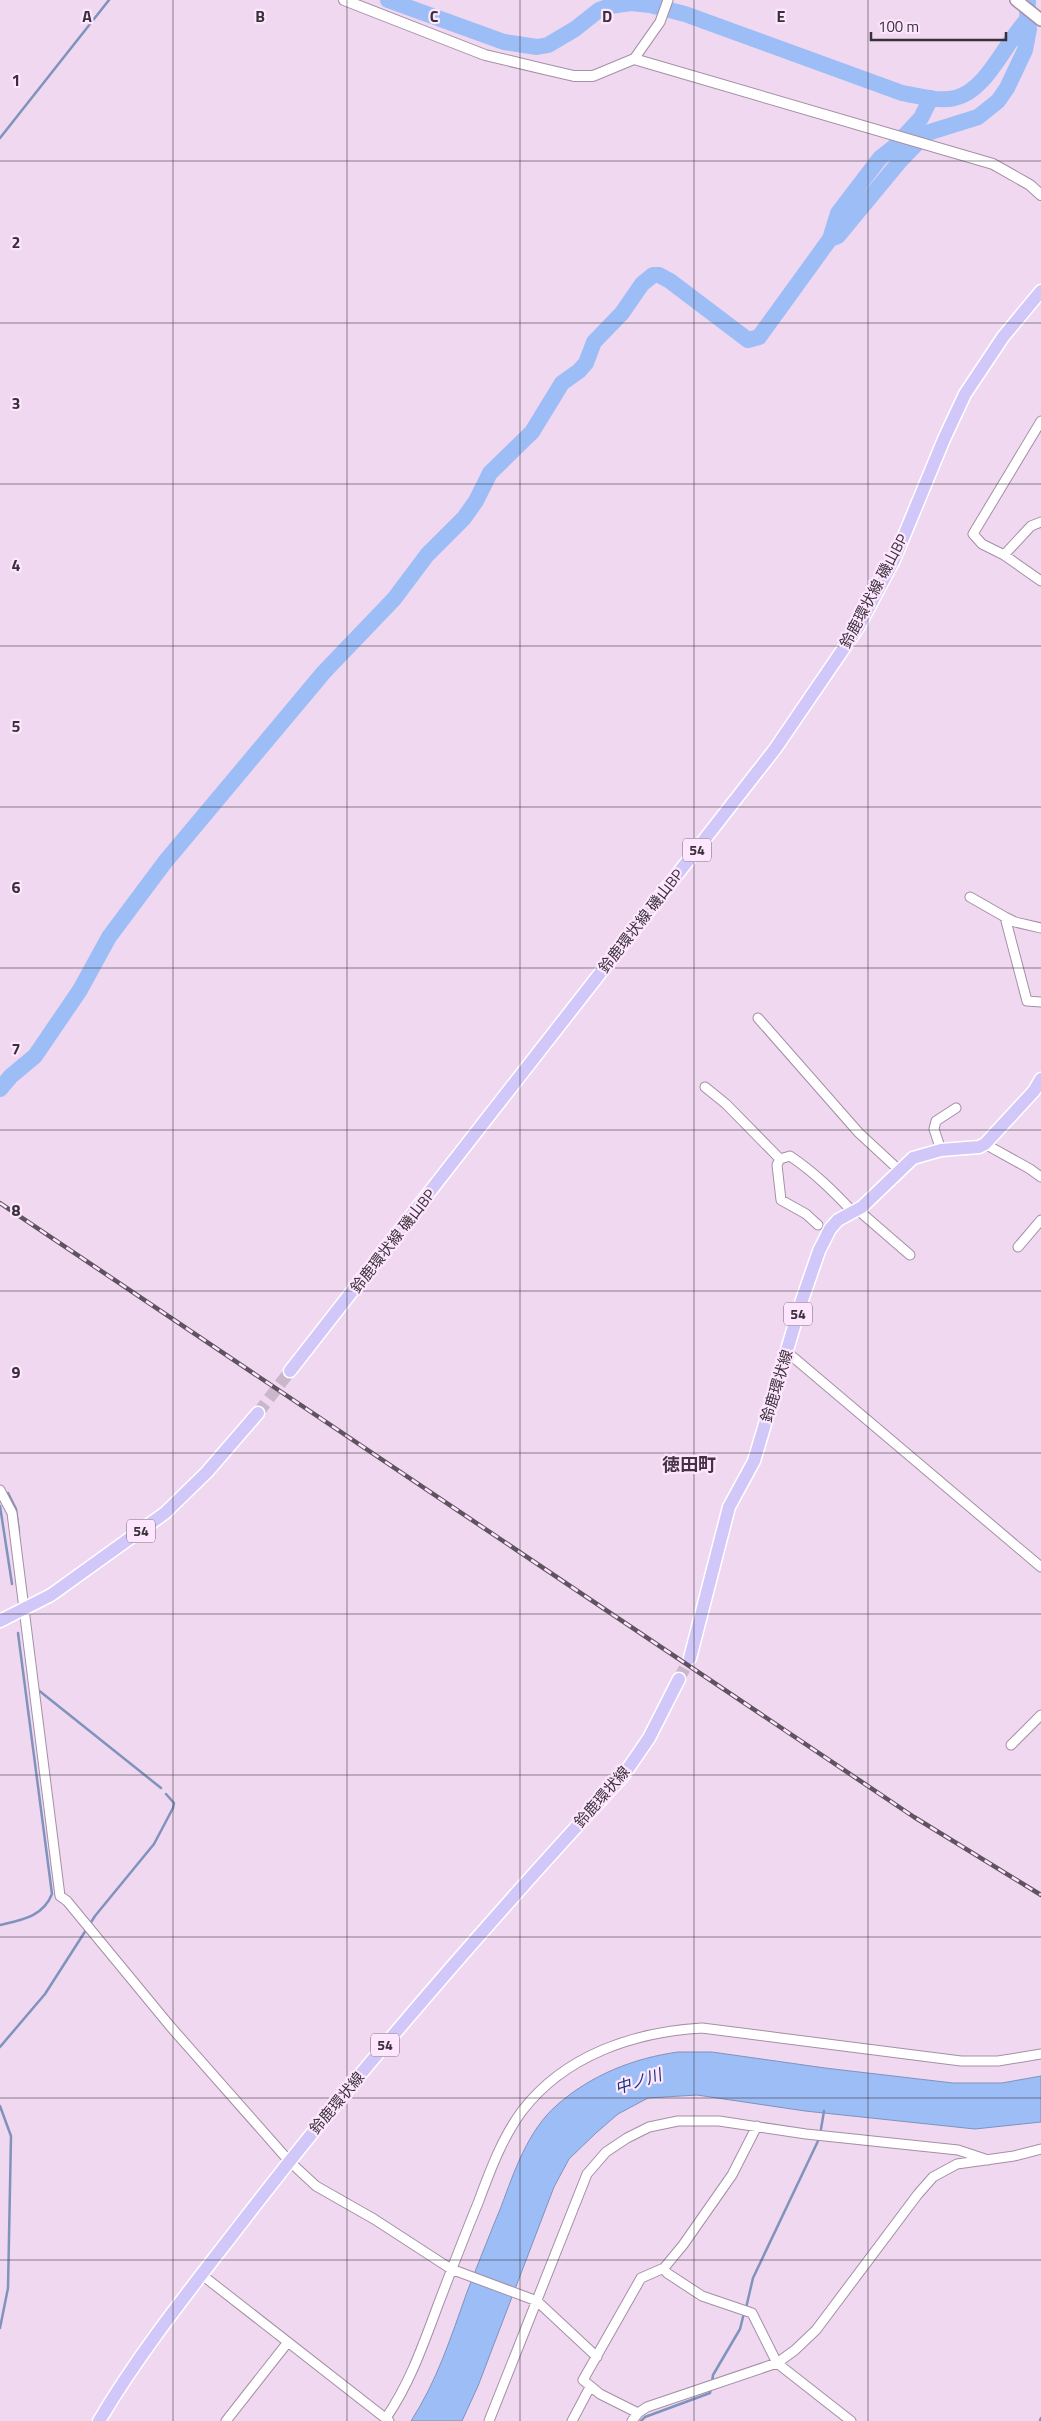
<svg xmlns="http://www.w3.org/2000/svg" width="1041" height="2421" font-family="'Titillium Web','Noto Sans JP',sans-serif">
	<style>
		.water { fill: #9dbdf6; stroke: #7f93bd }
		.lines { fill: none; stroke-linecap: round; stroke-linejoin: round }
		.stream { stroke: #7f93bd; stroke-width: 2.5 }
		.river { stroke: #9dbdf6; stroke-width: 16 }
		.primary-tunnel { stroke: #cbb6cb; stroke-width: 12; stroke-dasharray: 12 6; stroke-linecap: butt }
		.minor-casing { stroke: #a58fa6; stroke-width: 11 }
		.tertiary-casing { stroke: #a58fa6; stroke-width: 12 }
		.secondary-casing { stroke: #a58fa6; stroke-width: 14 }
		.primary-casing { stroke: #fff; stroke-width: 15 }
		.minor { stroke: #fff; stroke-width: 9 }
		.tertiary { stroke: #fff; stroke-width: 10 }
		.secondary { stroke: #fff; stroke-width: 11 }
		.primary { stroke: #d2c7f9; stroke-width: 12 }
		.rail-casing { stroke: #5f535f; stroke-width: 4.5 }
		.rail { stroke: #fde6fe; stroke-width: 2.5; stroke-dasharray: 8; stroke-linecap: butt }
		.grid { fill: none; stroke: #393039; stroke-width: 1; stroke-opacity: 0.55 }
		.labels { text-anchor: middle; stroke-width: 4.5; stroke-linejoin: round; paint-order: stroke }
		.shield { fill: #fde6fe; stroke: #746774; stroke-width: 1 }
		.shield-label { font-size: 14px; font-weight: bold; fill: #393039 }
		.street-label { font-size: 15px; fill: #393039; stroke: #fde6fe }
		.water-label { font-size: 16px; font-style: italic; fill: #153778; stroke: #fde6fe }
		.quarter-label { font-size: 18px; font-weight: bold; fill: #453245; stroke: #fde6fe }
		.grid-label { font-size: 16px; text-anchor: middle; font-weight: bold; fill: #393039; stroke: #fde6fe; stroke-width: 4.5; stroke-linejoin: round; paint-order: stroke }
	</style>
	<rect width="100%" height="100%" fill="#f0d8f0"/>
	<path class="water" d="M678,2052H712L825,2068L953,2083H1002L1041,2076V2122L975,2129L805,2111L697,2095L648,2098L618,2114L596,2133L569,2159L554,2187L478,2386L462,2421H411C437,2381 451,2337 467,2292C478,2264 489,2236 501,2207C514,2172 528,2130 557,2105C591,2075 634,2058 678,2052Z"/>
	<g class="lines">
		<path class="stream" d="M0,138L109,0
			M8,1493L16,1509L19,1532
			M0,1506L12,1584
			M37,1689L161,1788
			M0,1925C21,1920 43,1917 52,1894L18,1633
			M0,2047L45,1994L95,1916L154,1844L173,1808L174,1803L166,1794
			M0,2106L11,2136L8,2288L0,2328
			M821,2129L824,2111
			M746,2308L753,2278L818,2141
			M712,2382L713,2375L740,2329L744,2313
			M641,2421L645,2417L710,2393L711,2387
			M1040,2421L1041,2418"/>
		<path class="river" d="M388,0L504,42L537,47L548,45L575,29L599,10L610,6L631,3L650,5L685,14L902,93C919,96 938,102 955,98C986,92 1006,41 1027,20
			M830,239L838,213L880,158L894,147L921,118L931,98
			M0,1089L11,1076L35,1056L80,990L109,937L165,862L324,672L394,599L427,555L464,518L476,501L490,473L532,432L562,383L579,371L586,363L594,342L622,313L642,284L653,275H659L670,281L748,340L759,337L830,239L838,236L900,161L927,133L978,117L998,101L1007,88L1025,50L1029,29L1027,20L1028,0"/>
		<path class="primary-tunnel" d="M258,1413L290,1371
			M679,1679L690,1658"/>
		<defs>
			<path id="minor" d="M634,59L660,22L668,0
				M1041,421L973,534L982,544L1004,555L1041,581
				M1004,555L1031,526L1041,522
				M970,897L1005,917L1027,1001L1041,1002
				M1005,917L1015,922L1041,928
				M758,1018L859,1133L899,1170
				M705,1087L726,1104L780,1159L790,1156C814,1172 833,1191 853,1212
				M985,1144L1030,1169L1041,1177
				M941,1150L934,1129L936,1121L956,1108
				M780,1159L777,1165L781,1200L806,1214L818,1225
				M858,1210L910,1255
				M1018,1247L1041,1220
				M787,1352L1041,1567
				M0,1490L12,1513L60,1896L67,1901L170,2026L289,2161L316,2186L374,2219L451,2269L537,2301L597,2357
				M1011,1745L1041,1715
				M664,2268L667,2273L702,2296L752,2313L777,2363L851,2421
				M202,2275L389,2421
				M638,2413L600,2394L583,2380L641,2278L664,2268L683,2245L732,2175L757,2126
				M386,2418C410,2383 423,2345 438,2305C451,2271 464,2237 478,2203C490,2171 502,2138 522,2111C565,2055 634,2032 702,2028L961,2061H998L1041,2054
				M226,2421L288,2342
				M489,2421L587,2174L606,2152L627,2138L649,2127L678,2121H719L806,2134L958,2150L988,2160
				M572,2421L590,2387
				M632,2421L638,2413L647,2407L777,2363L795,2350L816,2330L918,2194L933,2177L957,2164L1014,2156L1041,2149"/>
			<path id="tertiary" d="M344,0L485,55L548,70L574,76H593L634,59L993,164L1030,185L1041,195"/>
			<path id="secondary" d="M1016,0L1041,20"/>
			<path id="primary" d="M290,1371L775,749L859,626L894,560L944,439L965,394L1003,337L1041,291
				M0,1621L51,1595L165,1513L207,1472L258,1413
				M690,1658L729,1507L754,1461L801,1303L819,1251L830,1229L838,1220L862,1207L913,1158L941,1150L979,1147L985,1144L1034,1091L1041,1079
				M99,2421C141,2350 193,2286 243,2221C362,2066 491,1919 623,1776L649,1738L679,1679"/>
		</defs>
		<use href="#minor" class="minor-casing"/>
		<use href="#tertiary" class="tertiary-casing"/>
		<use href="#secondary" class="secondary-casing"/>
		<use href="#primary" class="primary-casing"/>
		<use href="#minor" class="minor"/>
		<use href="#tertiary" class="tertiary"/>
		<use href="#secondary" class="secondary"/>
		<use href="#primary" class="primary"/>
		<defs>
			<path id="rail" d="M0,1203L914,1817L1041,1895"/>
		</defs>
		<use href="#rail" class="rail-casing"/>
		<use href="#rail" class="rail"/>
	</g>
	<path class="grid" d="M173,0V2421M347,0V2421M520,0V2421M694,0V2421M868,0V2421M0,161H1041M0,323H1041M0,484H1041M0,646H1041M0,807H1041M0,968H1041M0,1130H1041M0,1291H1041M0,1453H1041M0,1614H1041M0,1775H1041M0,1937H1041M0,2098H1041M0,2260H1041"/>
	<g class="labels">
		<g class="shield">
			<rect x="683" y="838.5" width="28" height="23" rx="4"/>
			<rect x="784" y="1302.5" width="28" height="23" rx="4"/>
			<rect x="127" y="1519.5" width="28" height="23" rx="4"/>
			<rect x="371" y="2033.5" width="28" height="23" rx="4"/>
		</g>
		<g class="shield-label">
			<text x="697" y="855">54</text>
			<text x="798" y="1319">54</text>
			<text x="141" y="1536">54</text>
			<text x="385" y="2050">54</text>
		</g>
		<g class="street-label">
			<text transform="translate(874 591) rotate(-62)" y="5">鈴鹿環状線 磯山BP</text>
			<text transform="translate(641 921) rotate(-52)" y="5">鈴鹿環状線 磯山BP</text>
			<text transform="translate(393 1241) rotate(-52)" y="5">鈴鹿環状線 磯山BP</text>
			<text transform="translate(777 1386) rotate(-73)" y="5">鈴鹿環状線</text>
			<text transform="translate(602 1797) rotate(-49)" y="5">鈴鹿環状線</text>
			<text transform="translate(337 2103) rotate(-50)" y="5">鈴鹿環状線</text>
		</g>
		<g class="water-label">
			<text transform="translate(638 2081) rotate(-18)" y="6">中ノ川</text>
		</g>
		<g class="quarter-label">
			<text x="689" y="1471">徳田町</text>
		</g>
	</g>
	<g class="grid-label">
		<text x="87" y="22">A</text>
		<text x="260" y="22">B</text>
		<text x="434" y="22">C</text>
		<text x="607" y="22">D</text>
		<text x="781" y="22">E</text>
		<text x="16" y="86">1</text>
		<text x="16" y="248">2</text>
		<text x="16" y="409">3</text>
		<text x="16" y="571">4</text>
		<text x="16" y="732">5</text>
		<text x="16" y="893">6</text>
		<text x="16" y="1055">7</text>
		<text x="16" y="1216">8</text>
		<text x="16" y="1378">9</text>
	</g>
	<path d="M871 32v8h135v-8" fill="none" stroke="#393039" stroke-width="2.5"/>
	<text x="878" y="32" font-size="15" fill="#393039" stroke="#fde6fe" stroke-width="4" paint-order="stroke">100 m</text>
</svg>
